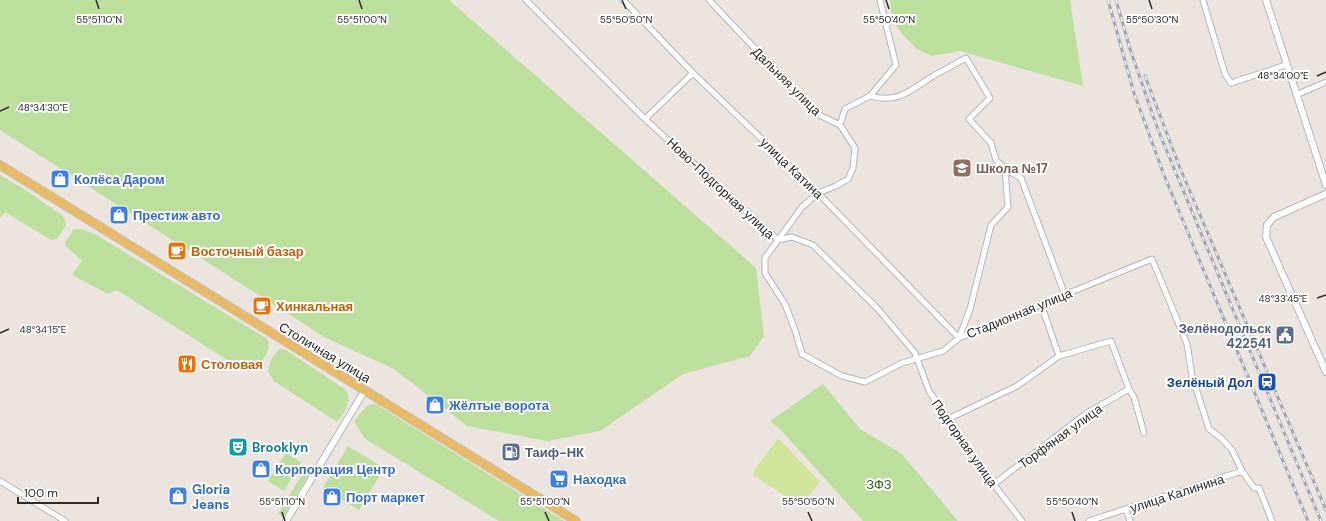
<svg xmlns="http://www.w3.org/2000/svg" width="1326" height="521" font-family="'DM Sans',sans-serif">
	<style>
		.green { fill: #bcdf9d }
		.pitch { fill: #cfe59a }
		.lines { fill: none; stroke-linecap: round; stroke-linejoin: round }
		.minor-casing { stroke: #b1b5bd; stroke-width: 7 }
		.tertiary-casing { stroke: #b1b5bd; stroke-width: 8 }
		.primary-casing { stroke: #c4c4c4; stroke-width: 10 }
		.minor { stroke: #fff; stroke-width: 5 }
		.tertiary { stroke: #fff; stroke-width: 6 }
		.primary { stroke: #e8b966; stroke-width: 8 }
		.rail-casing { stroke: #a1a6b4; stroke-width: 3 }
		.rail { stroke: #fff; stroke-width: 1.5; stroke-dasharray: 4.5; stroke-linecap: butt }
		.ticks { fill: none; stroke: #2b2b2b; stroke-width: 1.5 }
		.labels { text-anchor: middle; stroke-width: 4; stroke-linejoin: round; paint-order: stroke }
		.street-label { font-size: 13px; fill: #2b2b2b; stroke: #fff }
		.education-label { font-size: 13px; font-weight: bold; fill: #785e54; stroke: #fff; text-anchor: start }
		.shop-label { font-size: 13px; font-weight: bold; fill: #366cbe; stroke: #fff; text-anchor: start }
		.food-label { font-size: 13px; font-weight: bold; fill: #c56008; stroke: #fff; text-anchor: start }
		.service-label { font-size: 13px; font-weight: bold; fill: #4e5e75; stroke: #fff; text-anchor: end }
		.transit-label { font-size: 13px; font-weight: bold; fill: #164399; stroke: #fff; text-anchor: end }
		.culture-label { font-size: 13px; font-weight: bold; fill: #0d838f; stroke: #fff; text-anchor: start }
		.park-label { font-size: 13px; fill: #36641f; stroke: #fff }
		.ticks-label { font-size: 10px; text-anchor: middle; fill: #2b2b2b; stroke: #fff; stroke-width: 4; stroke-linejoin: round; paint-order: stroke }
	</style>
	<rect width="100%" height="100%" fill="#ece4de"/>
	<path class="green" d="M0,0H449L756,268L764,336L750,356L683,374L600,431L547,441L467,426L394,369L326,338L0,130Z
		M890,0H1070L1083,86L960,51L932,56L917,49L903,35L892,20Z
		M0,175L27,191L63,216L66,225L57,239L51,240L5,212L0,218Z
		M74,229H80L95,234L267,339C273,348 262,360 258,368L248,371L240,368L117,290L108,294L72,275L82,261L66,246L65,242Z
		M279,349L286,350L346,390C353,402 344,412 337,422L274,381L268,371L271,360Z
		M823,384L860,429L902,454L958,521H863L781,430L770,421Z
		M374,404L379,406L564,521H499L364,438L354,421L367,406Z
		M348,446L384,468L359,510L323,488Z
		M286,453L301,462L284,491L268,481Z
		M303,473L308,476L283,517L278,514Z"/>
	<path class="pitch" d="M777,440H780L820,482L801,506L753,475L755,469Z"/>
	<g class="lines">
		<defs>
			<path id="minor" d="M526,0L645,119L778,240
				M623,0L693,73L818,193L959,338L970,309L991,225L1008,207L1005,169
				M709,0L817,114L840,125L855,148L853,168L848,179L836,186L818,193L802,207L765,258V273L785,304L795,330L802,354L842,376L865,382L902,363L943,351L959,338L1152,259L1187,344L1192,376L1209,429L1221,438L1232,450L1242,471L1254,488H1259L1272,521
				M880,0L896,65L870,96C898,104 911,90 933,76C944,70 955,64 966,58L990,98L969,119L991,143L996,160L1005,169L1021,178L1065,295
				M1203,0L1225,74L1231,83L1286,65
				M1296,95L1326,82
				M645,119L693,73
				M840,125L845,109L870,96
				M778,240L792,237L813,245L877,308L915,353L929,391L984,472L1022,521
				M1041,304L1059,356
				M948,419L1017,386L1059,356L1111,341L1129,389
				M0,481L65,521
				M994,484L1087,413L1129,389L1134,397L1144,433
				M1126,509L1130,521
				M1089,521L1242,471"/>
			<path id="tertiary" d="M1266,0L1326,185
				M1326,194L1274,217L1267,225L1266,237L1326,372
				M286,521L365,390"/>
			<path id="primary" d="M0,165L576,521"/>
		</defs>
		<use href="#minor" class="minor-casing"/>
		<use href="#tertiary" class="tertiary-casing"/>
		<use href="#primary" class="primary-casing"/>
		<use href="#minor" class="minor"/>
		<use href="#tertiary" class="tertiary"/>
		<use href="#primary" class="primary"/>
		<defs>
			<path id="rail" d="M1108,0L1134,93L1164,175L1308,521
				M1116,0L1130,49L1158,130L1321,521
				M1145,76L1180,168L1326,510"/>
		</defs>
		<use href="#rail" class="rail-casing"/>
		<use href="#rail" class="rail"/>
	</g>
	<path class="ticks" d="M96,0L99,9M359,0L362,9M622,0L626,9M886,0L889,9M1149,0L1152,9M1317,76L1326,72M0,111L9,107M1317,298L1326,295M0,333L9,329M282,512L285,521M545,512L549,521M808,512L812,521M1072,512L1075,521"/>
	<defs>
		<symbol id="school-square" viewBox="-11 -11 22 22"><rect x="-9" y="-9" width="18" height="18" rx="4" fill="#8d6e63" stroke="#fff"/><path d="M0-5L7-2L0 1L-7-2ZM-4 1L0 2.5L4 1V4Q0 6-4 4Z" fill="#fff"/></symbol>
		<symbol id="shop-square" viewBox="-11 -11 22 22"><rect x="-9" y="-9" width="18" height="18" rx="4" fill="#3f7fe0" stroke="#fff"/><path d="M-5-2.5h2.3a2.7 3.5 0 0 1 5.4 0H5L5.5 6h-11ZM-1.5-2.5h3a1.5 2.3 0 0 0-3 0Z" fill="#fff"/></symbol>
		<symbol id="cafe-square" viewBox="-11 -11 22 22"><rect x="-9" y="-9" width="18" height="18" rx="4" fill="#e8710a" stroke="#fff"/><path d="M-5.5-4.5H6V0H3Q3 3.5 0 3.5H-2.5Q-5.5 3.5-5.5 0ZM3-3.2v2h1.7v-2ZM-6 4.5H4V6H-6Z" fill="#fff"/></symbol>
		<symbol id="civic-square" viewBox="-11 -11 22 22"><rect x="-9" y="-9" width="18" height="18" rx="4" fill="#5c6f8a" stroke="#fff"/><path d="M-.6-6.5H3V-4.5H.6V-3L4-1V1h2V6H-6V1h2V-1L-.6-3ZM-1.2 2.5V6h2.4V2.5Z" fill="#fff"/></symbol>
		<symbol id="restaurant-square" viewBox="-11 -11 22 22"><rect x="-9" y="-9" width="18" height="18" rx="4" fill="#e8710a" stroke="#fff"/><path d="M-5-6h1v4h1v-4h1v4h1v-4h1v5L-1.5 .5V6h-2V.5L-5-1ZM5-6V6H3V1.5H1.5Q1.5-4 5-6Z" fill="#fff"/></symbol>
		<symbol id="station-square" viewBox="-11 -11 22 22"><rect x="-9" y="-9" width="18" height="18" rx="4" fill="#1a4fb4" stroke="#fff"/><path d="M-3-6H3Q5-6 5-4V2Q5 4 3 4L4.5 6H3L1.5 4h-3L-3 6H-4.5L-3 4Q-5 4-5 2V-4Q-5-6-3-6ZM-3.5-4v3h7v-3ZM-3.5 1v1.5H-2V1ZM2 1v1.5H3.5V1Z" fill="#fff"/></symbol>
		<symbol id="theatre-square" viewBox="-11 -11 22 22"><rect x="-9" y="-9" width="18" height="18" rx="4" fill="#0f9aa8" stroke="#fff"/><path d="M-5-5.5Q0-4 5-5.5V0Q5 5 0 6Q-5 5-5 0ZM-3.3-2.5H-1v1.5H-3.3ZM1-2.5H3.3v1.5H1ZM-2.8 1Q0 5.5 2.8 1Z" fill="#fff"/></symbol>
		<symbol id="fuel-square" viewBox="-11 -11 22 22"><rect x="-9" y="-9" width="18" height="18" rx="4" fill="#5c6f8a" stroke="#fff"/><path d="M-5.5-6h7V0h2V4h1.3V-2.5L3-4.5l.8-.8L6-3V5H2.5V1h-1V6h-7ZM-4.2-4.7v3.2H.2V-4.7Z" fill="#fff"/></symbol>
		<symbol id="supermarket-square" viewBox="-11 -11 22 22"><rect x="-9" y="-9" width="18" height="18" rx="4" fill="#3f7fe0" stroke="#fff"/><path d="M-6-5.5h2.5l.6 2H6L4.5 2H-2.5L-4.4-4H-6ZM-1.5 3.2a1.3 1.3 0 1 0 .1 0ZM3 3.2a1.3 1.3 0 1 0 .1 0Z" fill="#fff"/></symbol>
	</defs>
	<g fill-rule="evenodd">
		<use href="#school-square" x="951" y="157" width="22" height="22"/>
		<use href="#shop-square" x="49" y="168" width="22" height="22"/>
		<use href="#shop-square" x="108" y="204" width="22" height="22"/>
		<use href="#cafe-square" x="166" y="240" width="22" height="22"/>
		<use href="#cafe-square" x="251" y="295" width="22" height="22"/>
		<use href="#civic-square" x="1274" y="324" width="22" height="22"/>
		<use href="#restaurant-square" x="176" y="353" width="22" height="22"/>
		<use href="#station-square" x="1256" y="371" width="22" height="22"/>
		<use href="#shop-square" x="424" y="394" width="22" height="22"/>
		<use href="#theatre-square" x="227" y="436" width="22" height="22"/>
		<use href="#fuel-square" x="500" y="441" width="22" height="22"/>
		<use href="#shop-square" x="250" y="458" width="22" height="22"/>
		<use href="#supermarket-square" x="548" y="468" width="22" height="22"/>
		<use href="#shop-square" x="167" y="485" width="22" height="22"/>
		<use href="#shop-square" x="321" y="486" width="22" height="22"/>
	</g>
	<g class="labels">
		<g class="street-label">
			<text transform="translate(787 81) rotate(45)" y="5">Дальняя улица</text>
			<text transform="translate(792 168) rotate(44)" y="5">улица Катина</text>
			<text transform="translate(721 188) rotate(43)" y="5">Ново-Подгорная улица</text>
			<text transform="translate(1019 313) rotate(-22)" y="5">Стадионная улица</text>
			<text transform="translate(325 352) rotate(31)" y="5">Столичная улица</text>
			<text transform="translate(1060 436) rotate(-36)" y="5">Торфяная улица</text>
			<text transform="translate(965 443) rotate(55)" y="5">Подгорная улица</text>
			<text transform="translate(1177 493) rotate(-18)" y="5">улица Калинина</text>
		</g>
		<g class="education-label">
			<text x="976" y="173">Школа №17</text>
		</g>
		<g class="shop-label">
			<text x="74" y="184">Колёса Даром</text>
			<text x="133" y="220">Престиж авто</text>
			<text x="449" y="410">Жёлтые ворота</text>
			<text x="275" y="474">Корпорация Центр</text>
			<text x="573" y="484">Находка</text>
			<text x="192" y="494">Gloria<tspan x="192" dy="15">Jeans</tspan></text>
			<text x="346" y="502">Порт маркет</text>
		</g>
		<g class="food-label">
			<text x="191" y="256">Восточный базар</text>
			<text x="276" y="311">Хинкальная</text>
			<text x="201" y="369">Столовая</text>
		</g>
		<g class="service-label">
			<text x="1271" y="333">Зелёнодольск<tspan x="1271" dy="15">422541</tspan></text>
			<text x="525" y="457" text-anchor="start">Таиф-НК</text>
		</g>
		<g class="transit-label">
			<text x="1253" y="387">Зелёный Дол</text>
		</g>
		<g class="culture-label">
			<text x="252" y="452">Brooklyn</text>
		</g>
		<g class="park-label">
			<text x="879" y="489">ЗФЗ</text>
		</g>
	</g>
	<g class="ticks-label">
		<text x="99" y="23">55°51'10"N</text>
		<text x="362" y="23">55°51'00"N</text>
		<text x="626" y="23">55°50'50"N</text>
		<text x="889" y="23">55°50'40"N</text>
		<text x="1152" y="23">55°50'30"N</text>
		<text x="1283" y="79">48°34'00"E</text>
		<text x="43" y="111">48°34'30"E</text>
		<text x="1283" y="302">48°33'45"E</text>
		<text x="43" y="333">48°34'15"E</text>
		<text x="282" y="505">55°51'10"N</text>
		<text x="545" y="505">55°51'00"N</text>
		<text x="808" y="505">55°50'50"N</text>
		<text x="1072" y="505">55°50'40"N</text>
	</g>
	<path d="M18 497v6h80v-6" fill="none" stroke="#2b2b2b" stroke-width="2"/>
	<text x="24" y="497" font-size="12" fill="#2b2b2b" stroke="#ffffff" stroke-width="3" paint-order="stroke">100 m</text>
</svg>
